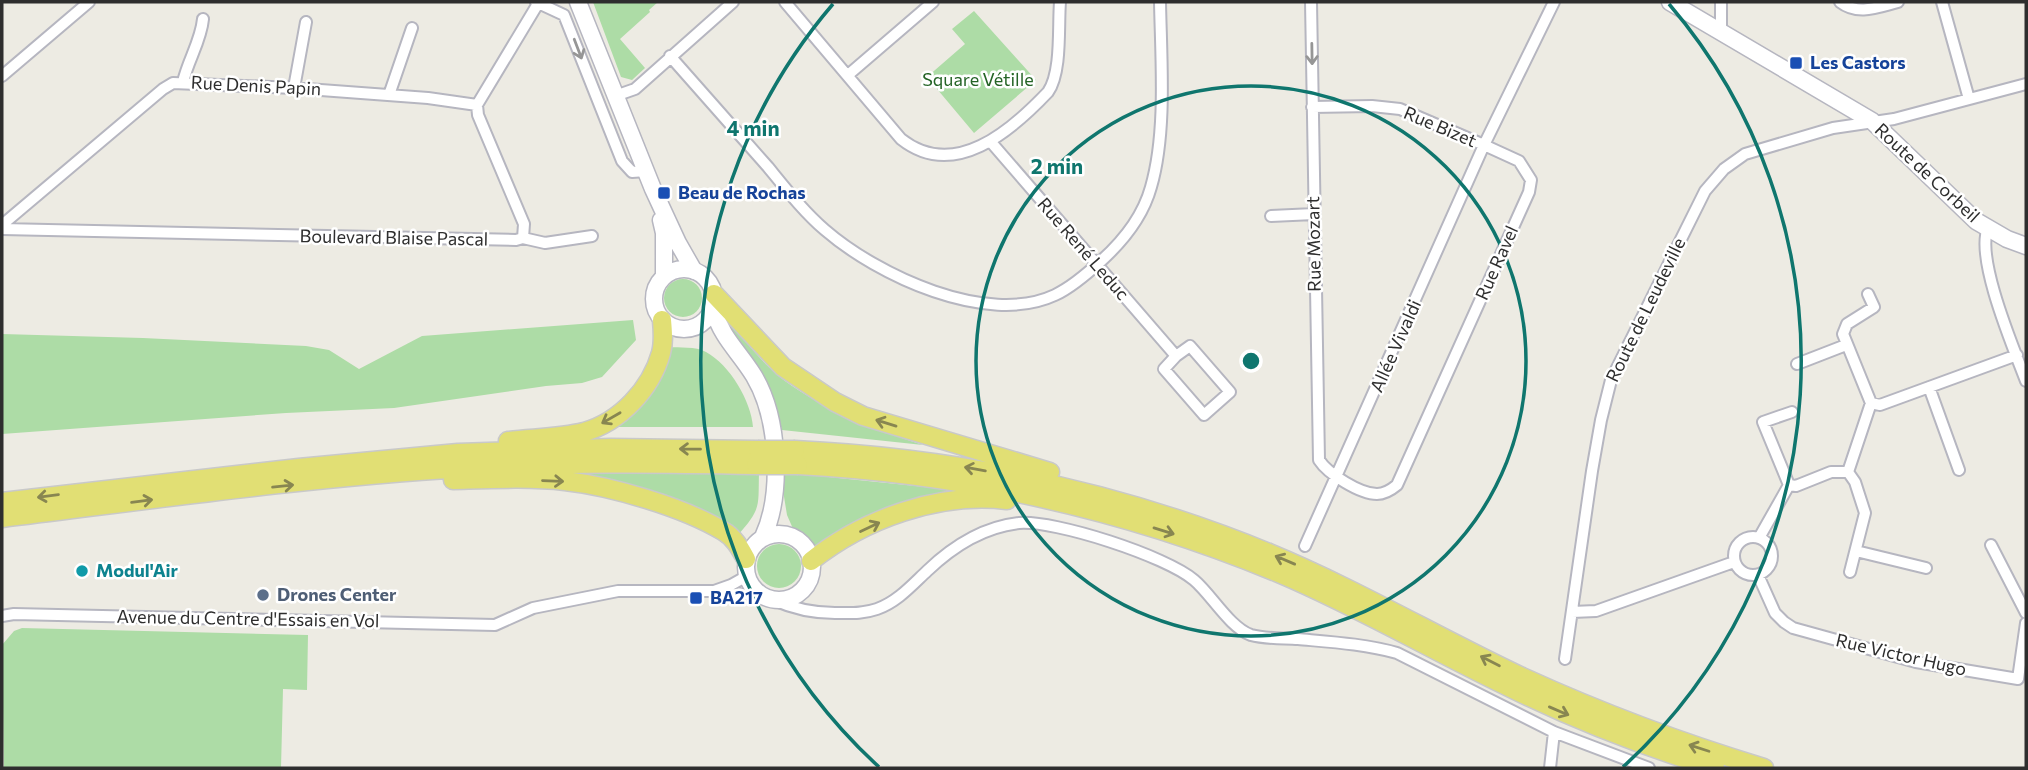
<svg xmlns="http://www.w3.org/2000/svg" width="2028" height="770" font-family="Commissioner,sans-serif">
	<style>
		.green { fill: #addca6 }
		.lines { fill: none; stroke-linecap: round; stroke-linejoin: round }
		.street-casing { stroke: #b6b6c0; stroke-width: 14 }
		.secondary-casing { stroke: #b6b6c0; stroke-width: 19 }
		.primary-casing { stroke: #c9c9c9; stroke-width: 21 }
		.street { stroke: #fff; stroke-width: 10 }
		.secondary { stroke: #fff; stroke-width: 16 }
		.primary { stroke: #e1df74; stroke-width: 18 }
		.primary-bridge-casing { stroke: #c9c9c9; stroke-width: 21; stroke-linecap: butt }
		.primary-bridge { stroke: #e1df74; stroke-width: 18 }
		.oneway { stroke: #969696 }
		.oneway2 { stroke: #888651 }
		.ring { fill: none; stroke: #0f766e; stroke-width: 3.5 }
		.transit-dot { fill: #1a4fb4; stroke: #fff; stroke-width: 2.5 }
		.culture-dot { fill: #0f9aa8; stroke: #fff; stroke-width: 2.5 }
		.service-dot { fill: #5c6f8a; stroke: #fff; stroke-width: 2.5 }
		.labels { text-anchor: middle; stroke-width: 5; stroke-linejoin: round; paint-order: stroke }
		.transit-label { font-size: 18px; font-weight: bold; fill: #164399; stroke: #fff; text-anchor: start }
		.park-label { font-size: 18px; fill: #256426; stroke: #fff }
		.street-label { font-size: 18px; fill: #2e2e2e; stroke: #fff }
		.culture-label { font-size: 18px; font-weight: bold; fill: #0d838f; stroke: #fff; text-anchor: start }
		.service-label { font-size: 18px; font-weight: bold; fill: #4e5e75; stroke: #fff; text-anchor: start }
		.centre { fill: #0f766e; stroke: #fff; stroke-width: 3.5 }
		.ring-label { font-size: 21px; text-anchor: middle; font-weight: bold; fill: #0f766e; stroke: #fff; stroke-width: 5; stroke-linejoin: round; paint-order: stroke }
	</style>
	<rect width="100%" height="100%" fill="#edebe3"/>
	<path class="green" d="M593,2H658L649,10L650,12L620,39L645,68L632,80L621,77Z
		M974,11L1036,80L974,133L927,77L965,44L952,29Z
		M664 298a19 19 0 1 1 38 0a19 19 0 1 1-38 0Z
		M726,317C744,339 762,364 785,381C827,411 875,429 923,445L782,430L773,399L767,386L725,327Z
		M633,320L636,340L602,377L582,383L546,386L394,408L286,413L2,434V334L143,338L306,346L329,350L359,369L422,336Z
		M668,347C680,348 695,346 706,352C730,365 751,401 753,427H609Z
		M579,472H759C758,506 762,508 738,535L638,487Z
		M780,472L955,490L922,498L816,548L803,534L794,531L787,515Z
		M757 566a22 22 0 1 1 44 0a22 22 0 1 1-44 0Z
		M22,628L308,635L307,690L283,689L281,768H4L2,645L14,631Z"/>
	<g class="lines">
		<defs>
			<path id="street" d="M536,2L564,15L622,161L632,172L646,171
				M785,2L901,139C954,181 1011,131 1048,92C1062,72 1058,26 1060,2
				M1311,2L1319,460C1328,474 1360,494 1377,494C1385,494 1391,490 1397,485L1529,192L1531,180L1519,161L1484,145L1554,2
				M1721,2V30
				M1840,2C1858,16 1878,7 1898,2
				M1942,2L1969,99
				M670,56C703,93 735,130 768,167C786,189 804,212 825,230C877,275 987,327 1055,295C1072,287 1088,273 1102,260C1124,240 1143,216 1151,187C1167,132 1161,58 1160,2
				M848,75L933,2
				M2,76L89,2
				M183,82C188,60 201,41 203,19
				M294,88L306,22
				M389,95L412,28
				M615,96L635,89L733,2
				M990,141L1176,356
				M1271,216L1314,214
				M2,225L163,89L173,83L294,88L428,98L477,105
				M1988,228C1975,258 2014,349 2026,381
				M2,229L516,240L523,238L524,224L478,115L477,105L539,2
				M523,238L545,243L592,236
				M1868,294L1874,307L1847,324L1843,334L1871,403
				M1190,346L1230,392L1204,415L1164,369L1176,356Z
				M1797,364L1846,345
				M1929,387L1959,470
				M1848,472L1855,482L1865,513L1850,572
				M1789,485L1763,422L1792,412
				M1734 556a19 19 0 1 1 38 0a19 19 0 1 1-38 0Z
				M1759,538L1789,485L1796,486L1831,472H1848L1871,403L1880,405L2017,355
				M1991,545L2026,613
				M1305,546L1484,145L1400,109L1372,106L1312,107
				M1856,551L1926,568
				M1758,575L1775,613L1784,622L1793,628L1916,662L2018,679L2026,623
				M714,591L731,585L747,576
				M774,600C794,609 812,613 835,613C849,613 863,614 877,609C897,602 911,586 927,571C952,547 983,527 1019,523C1055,520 1166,556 1194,580C1211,594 1230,628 1251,635C1265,639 1283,638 1298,639C1331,642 1365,644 1397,653L1554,732L1649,768
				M1572,612L1596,611L1734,562
				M2,616L14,614L495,625L533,608L618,591H712L725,594L762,595
				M1565,659L1592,471L1601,420L1611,380L1705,191L1724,169L1745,154L1833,128L1894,119L2026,84
				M1550,768L1554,732"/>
			<path id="secondary" d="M578,2L653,189L678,243L694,271
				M1670,2L1872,121L1976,221L2007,239L2026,246
				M661,220L664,233V276
				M654 299a30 30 0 1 1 60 0a30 30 0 1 1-60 0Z
				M713,309C723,340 738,350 754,376C779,418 783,494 763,537
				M746 567a33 33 0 1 1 66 0a33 33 0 1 1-66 0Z"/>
			<path id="primary" d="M714,294L783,367L835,402L863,416L1050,472
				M508,441C533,438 560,438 584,432C620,422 651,389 661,353C664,342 663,331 662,320
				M795,450C959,458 1118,491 1269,553C1356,589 1437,637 1522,677C1601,713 1681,743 1764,768
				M798,465C967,474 1125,509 1281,574C1361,608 1435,652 1513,689C1578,721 1646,747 1715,768
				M453,480C490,479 529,477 565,481C611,486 683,507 723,531C734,537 740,548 746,559
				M2,502L299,468L458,453L611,448L758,450
				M2,518C156,499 310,477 465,468C562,462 659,463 756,465
				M811,561C864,519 938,492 1007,500"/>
		</defs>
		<use href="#street" class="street-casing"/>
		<use href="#secondary" class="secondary-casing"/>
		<use href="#primary" class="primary-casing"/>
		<use href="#street" class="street"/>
		<use href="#secondary" class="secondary"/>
		<use href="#primary" class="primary"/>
		<defs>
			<path id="primary-bridge" d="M758,450H795
				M756,465H798"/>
		</defs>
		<use href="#primary-bridge" class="primary-bridge-casing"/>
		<use href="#primary-bridge" class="primary-bridge"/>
	</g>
	<defs><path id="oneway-shaft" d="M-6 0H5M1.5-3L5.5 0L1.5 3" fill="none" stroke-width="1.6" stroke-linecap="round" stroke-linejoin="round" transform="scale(1.75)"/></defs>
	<g class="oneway">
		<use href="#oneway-shaft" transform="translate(578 49) rotate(69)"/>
		<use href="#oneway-shaft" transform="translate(1312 54) rotate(89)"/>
	</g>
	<g class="oneway2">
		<use href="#oneway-shaft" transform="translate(611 418) rotate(150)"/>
		<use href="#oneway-shaft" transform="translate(886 423) rotate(-163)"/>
		<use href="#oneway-shaft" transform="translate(690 449) rotate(-179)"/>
		<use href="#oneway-shaft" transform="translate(975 469) rotate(-170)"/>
		<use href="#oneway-shaft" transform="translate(553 481) rotate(2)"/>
		<use href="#oneway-shaft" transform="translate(283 486) rotate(-6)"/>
		<use href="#oneway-shaft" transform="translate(48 496) rotate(173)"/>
		<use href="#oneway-shaft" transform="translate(142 501) rotate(-7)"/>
		<use href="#oneway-shaft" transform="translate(870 527) rotate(-25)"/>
		<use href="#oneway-shaft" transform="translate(1164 531) rotate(17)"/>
		<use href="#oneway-shaft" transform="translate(1285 560) rotate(-157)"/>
		<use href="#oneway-shaft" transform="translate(1490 661) rotate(-153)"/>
		<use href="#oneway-shaft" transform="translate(1559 711) rotate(23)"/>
		<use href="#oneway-shaft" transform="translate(1699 748) rotate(-162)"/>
	</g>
	<g class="ring">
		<circle cx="1251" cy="361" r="275"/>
		<path d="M879 767A550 550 0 0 1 833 4M1669 4A550 550 0 0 1 1623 767"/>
	</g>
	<g class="transit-dot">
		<rect x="1789" y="56" width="14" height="14" rx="3.5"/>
		<rect x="657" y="186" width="14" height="14" rx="3.5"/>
		<rect x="689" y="591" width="14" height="14" rx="3.5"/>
	</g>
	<circle class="culture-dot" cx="82" cy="571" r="7"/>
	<circle class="service-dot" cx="263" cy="595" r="7"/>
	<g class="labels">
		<g class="transit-label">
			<text x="1810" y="69">Les Castors</text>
			<text x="678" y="199">Beau de Rochas</text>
			<text x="710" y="604">BA217</text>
		</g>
		<g class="park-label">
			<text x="978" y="86">Square Vétille</text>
		</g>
		<g class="street-label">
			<text transform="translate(256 86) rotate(3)" y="6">Rue Denis Papin</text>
			<text transform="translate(1440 127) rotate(23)" y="6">Rue Bizet</text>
			<text transform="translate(1927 173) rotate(43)" y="6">Route de Corbeil</text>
			<text transform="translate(394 238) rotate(1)" y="6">Boulevard Blaise Pascal</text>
			<text transform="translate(1314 244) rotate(-91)" y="6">Rue Mozart</text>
			<text transform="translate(1083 249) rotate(49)" y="6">Rue René Leduc</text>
			<text transform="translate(1497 263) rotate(-66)" y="6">Rue Ravel</text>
			<text transform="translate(1646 310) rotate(-64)" y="6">Route de Leudeville</text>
			<text transform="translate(1396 346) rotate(-66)" y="6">Allée Vivaldi</text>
			<text transform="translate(248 619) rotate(1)" y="6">Avenue du Centre d'Essais en Vol</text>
			<text transform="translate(1901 655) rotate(13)" y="6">Rue Victor Hugo</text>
		</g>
		<g class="culture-label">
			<text x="96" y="577">Modul'Air</text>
		</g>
		<g class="service-label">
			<text x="277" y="601">Drones Center</text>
		</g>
	</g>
	<circle cx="1251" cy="361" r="10" class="centre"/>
	<g class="ring-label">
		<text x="753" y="136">4 min</text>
		<text x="1057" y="174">2 min</text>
	</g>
	<rect width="2028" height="770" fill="none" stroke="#2e2e2e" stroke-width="7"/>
</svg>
